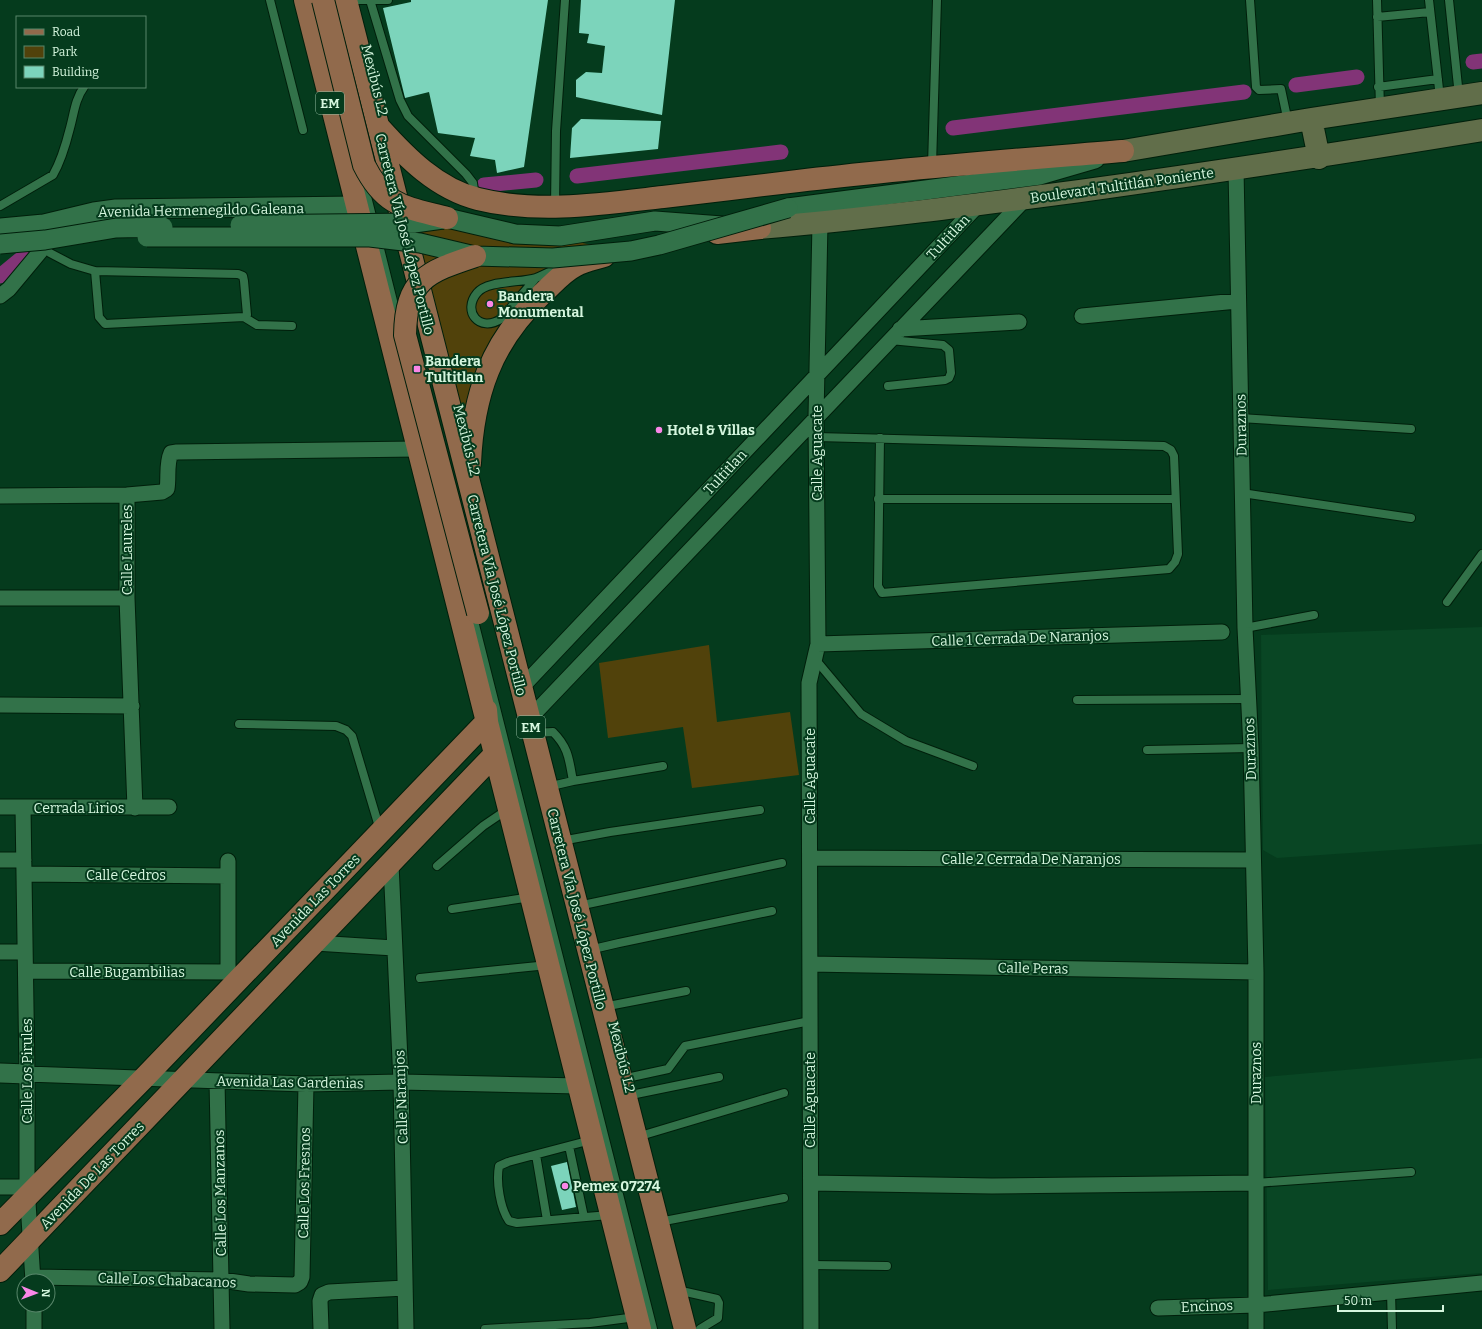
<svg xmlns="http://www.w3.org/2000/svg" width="1482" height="1329" font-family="Bitter,serif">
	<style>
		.built { fill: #094624 }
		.green { fill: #51420b }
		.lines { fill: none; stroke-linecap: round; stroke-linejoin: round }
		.canal { stroke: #823477; stroke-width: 15 }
		.building { fill: #7cd4bb }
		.service-casing { stroke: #001f0b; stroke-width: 10 }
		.minor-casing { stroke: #001f0b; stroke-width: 17 }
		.tertiary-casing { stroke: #001f0b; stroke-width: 21 }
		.secondary-casing { stroke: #001f0b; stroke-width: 24 }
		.primary-casing { stroke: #001f0b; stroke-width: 24 }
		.service { stroke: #327249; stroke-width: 8 }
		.minor { stroke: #327249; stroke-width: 15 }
		.tertiary { stroke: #327249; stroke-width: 19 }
		.secondary { stroke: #616e4a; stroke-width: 22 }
		.primary { stroke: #916a4c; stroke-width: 22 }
		.tertiary-bridge-casing { stroke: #001f0b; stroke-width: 21; stroke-linecap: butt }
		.primary-bridge-casing { stroke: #001f0b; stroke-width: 24; stroke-linecap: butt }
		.tertiary-bridge { stroke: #327249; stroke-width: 19 }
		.primary-bridge { stroke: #916a4c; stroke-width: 22 }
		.poi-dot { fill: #fa87e7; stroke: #053b1d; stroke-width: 1.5 }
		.labels { text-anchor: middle; stroke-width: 4; stroke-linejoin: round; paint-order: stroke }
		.shield { fill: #053b1d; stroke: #97bea4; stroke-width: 1 }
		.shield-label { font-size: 13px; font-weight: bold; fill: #d5f6de }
		.street-label { font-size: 14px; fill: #d5f6de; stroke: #053b1d }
		.poi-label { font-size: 14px; font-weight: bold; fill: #d5f6de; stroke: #053b1d; text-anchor: start }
	</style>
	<rect width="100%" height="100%" fill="#053b1d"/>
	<path class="built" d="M1482,627V844L1277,858L1263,850L1261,635Z
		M1482,1058V1273L1268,1290L1265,1077Z"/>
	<path class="green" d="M402,199L431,208L600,247L529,294L462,437Z
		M709,645L717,722L790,712L799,775L692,788L683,727L608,738L599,663Z"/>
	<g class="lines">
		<path class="canal" d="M1473,62L1482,61
			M1296,85L1357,77
			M953,128L1244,92
			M577,176L781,152
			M484,185L536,180
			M0,276L23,257"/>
	</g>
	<path class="building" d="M411,0H548L524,167L497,173L495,160L470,156L475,138L438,133L429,92L405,98L383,8L411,2Z
		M581,0H675L662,115L576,97V80L586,72L602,73L605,46L587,43L589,34L579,33Z
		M581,119L661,121L658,149L570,158L572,128Z
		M567,1162L576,1207L562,1210L551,1166Z"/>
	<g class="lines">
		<defs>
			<path id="service" d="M270,0L303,130
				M347,0H388
				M370,0L400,100L408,116L466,174L473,183L475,197
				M1250,0L1256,87L1259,90L1281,89L1288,122
				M1377,0L1380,108
				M1429,0L1440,98
				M1449,0L1459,96
				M1377,17L1430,12
				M1378,87L1438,79
				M932,165L937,0
				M362,177L374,224
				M0,206L53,175C61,161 66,144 70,128C74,114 75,99 84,87
				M555,206L556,131L565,0
				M377,237L398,321
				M44,247L50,253L71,264L95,271L238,274L243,276L244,281L247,315L244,317L105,324L99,317L95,271
				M536,278L501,319C479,333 462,311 477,293C487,280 521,283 536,278C544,275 551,270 559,269
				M244,317L257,325L292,326
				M888,386L945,380L949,378L951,373L949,350L943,345L890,340
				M1240,418L1411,429
				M817,437L1164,446L1171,450L1174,456L1178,554L1175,562L1169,569L882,593L878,586L880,438
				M1242,493L1411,518
				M878,499H1175
				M1447,602L1482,554
				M472,613L653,1329
				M1245,628L1314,615
				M815,659L861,714L906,741L973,766
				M1077,700L1248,699
				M239,724L336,726L346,730L352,736L380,830
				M534,733L553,732C569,748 569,760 573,781
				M1147,750L1251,748
				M547,787L573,781L663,766
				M561,841L610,832L760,810
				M437,866L483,826L508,809
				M578,906L782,863
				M452,909L531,897
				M589,950L619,943L772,911
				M420,978L548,965
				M603,1007L686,991
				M622,1079L668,1069L685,1046L810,1021
				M626,1096L719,1077
				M637,1137L784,1093
				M591,1140L508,1162L499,1166C496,1182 500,1208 509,1221L517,1223L609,1215
				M569,1146L584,1217
				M536,1155L547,1220
				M1256,1183L1411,1172
				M659,1222L784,1198
				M811,1265L887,1266
				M677,1290L717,1299L719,1303L718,1318L700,1329
				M1391,1292L1392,1329
				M485,1329L590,1323L636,1317"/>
			<path id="minor" d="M1236,169L1245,628L1251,748L1256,972V1329
				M0,296L9,289L44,247L31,236
				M1082,316L1237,301
				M900,329L1019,322
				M127,495V598L135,808
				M0,496L127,495L162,492L167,489C169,478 166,464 171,453L177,452L418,449
				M0,598H127
				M818,644L1222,632
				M521,688L979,204
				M0,705L132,706
				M529,719L1026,198
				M0,807H169
				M23,808L27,1074V1187L33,1281
				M810,858L1253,860
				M0,860H24
				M228,861V972L234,980
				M391,864L401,1082L406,1329
				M24,874L228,876
				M315,943L394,948
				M0,952H25
				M810,964L1256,972
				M26,971L228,972
				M27,1074L306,1084L401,1082L580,1086
				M217,1081L222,1329
				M811,1183L992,1186L1256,1183
				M0,1187H27
				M33,1277L222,1280L249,1284L295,1285L300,1282
				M300,1282L302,1277L306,1084
				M322,1295L329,1292L405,1288
				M34,1305V1329
				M1158,1308L1256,1305L1482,1283
				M321,1329L320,1301L322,1295
				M811,1329L809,683L818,644L816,417L820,223"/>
			<path id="tertiary" d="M788,208L1040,175L1095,159
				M447,218L515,234L560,236L655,221L722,226
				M0,228L44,224L94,212L116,209L356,206
				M0,1073L27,1074"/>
			<path id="secondary" d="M1311,119L1319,158
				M1123,151L1311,119L1482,93
				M760,228C867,219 974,205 1080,191C1215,172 1348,152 1482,130"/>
			<path id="primary" d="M305,0L640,1329
				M346,0L685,1329
				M379,127C406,157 437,189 478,199C538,214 603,204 663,197C708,192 753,186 798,181C906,168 1014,160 1123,151
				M717,233L760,228
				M470,463C473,395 491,342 542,294C552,285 563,272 575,266C583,261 594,259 604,256
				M0,1224L144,1078L487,721L486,710
				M0,1271L495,754"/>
		</defs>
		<use href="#service" class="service-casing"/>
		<use href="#minor" class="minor-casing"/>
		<use href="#tertiary" class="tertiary-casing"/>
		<use href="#secondary" class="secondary-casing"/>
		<use href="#primary" class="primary-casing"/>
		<use href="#service" class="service"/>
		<use href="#minor" class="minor"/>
		<use href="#tertiary" class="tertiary"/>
		<use href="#secondary" class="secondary"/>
		<use href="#primary" class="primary"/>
		<defs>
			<path id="tertiary-bridge" d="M240,225L414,223L443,219
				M147,237H370L420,243L475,256L553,258L631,251L659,245L788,208
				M0,244L45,240L116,228L163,227"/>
			<path id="primary-bridge" d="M323,0L364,165C385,207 405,207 447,218
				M475,256C427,272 406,279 405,335L478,613"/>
		</defs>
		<use href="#tertiary-bridge" class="tertiary-bridge-casing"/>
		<use href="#primary-bridge" class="primary-bridge-casing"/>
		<use href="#tertiary-bridge" class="tertiary-bridge"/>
		<use href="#primary-bridge" class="primary-bridge"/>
	</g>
	<g class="poi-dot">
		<circle cx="490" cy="304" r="4"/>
		<rect x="413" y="365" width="8" height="8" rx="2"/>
		<circle cx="659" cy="430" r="4"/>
		<circle cx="565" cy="1186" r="4"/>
	</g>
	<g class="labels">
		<g class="shield">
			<rect x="316" y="92" width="28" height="22" rx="3"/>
			<rect x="517" y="716" width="28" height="22" rx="3"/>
		</g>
		<g class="shield-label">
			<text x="330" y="108">EM</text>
			<text x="531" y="732">EM</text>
		</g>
		<g class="street-label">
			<text transform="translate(375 80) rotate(76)" y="5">Mexibús L2</text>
			<text transform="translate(1122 185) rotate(-8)" y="5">Boulevard Tultitlán Poniente</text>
			<text transform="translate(201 210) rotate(-1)" y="5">Avenida Hermenegildo Galeana</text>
			<text transform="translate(405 234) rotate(76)" y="5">Carretera Vía José López Portillo</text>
			<text transform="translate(948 237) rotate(-47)" y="5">Tultitlan</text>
			<text transform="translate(1241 425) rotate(-91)" y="5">Duraznos</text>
			<text transform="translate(467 440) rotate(76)" y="5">Mexibús L2</text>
			<text transform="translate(817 453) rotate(-90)" y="5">Calle Aguacate</text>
			<text transform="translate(725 472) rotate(-47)" y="5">Tultitlan</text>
			<text transform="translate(127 550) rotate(-90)" y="5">Calle Laureles</text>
			<text transform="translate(497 595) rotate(76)" y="5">Carretera Vía José López Portillo</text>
			<text transform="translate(1020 638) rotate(-2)" y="5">Calle 1 Cerrada De Naranjos</text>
			<text transform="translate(1250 749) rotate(-92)" y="5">Duraznos</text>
			<text transform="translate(810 776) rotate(-90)" y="5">Calle Aguacate</text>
			<text x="79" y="813">Cerrada Lirios</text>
			<text x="1031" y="864">Calle 2 Cerrada De Naranjos</text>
			<text x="126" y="880">Calle Cedros</text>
			<text transform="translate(315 900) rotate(-46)" y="5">Avenida Las Torres</text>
			<text transform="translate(577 909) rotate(76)" y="5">Carretera Vía José López Portillo</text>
			<text transform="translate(1033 968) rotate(1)" y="5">Calle Peras</text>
			<text x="127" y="977">Calle Bugambilias</text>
			<text transform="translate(622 1057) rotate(76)" y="5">Mexibús L2</text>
			<text transform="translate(27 1071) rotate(-90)" y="5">Calle Los Pirules</text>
			<text transform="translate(1256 1073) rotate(-90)" y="5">Duraznos</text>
			<text transform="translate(290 1082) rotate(1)" y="5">Avenida Las Gardenias</text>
			<text transform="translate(401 1097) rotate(-92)" y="5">Calle Naranjos</text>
			<text transform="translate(810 1100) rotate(-90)" y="5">Calle Aguacate</text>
			<text transform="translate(92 1175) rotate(-46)" y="5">Avenida De Las Torres</text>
			<text transform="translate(304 1183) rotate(-89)" y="5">Calle Los Fresnos</text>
			<text transform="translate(220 1193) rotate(-91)" y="5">Calle Los Manzanos</text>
			<text transform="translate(167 1280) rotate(2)" y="5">Calle Los Chabacanos</text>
			<text transform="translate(1207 1306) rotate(-2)" y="5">Encinos</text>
		</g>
		<g class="poi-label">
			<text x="498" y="301">Bandera<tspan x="498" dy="16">Monumental</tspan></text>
			<text x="425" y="366">Bandera<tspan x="425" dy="16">Tultitlan</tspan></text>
			<text x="667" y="435">Hotel &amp; Villas</text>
			<text x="573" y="1191">Pemex 07274</text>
		</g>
	</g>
	<rect x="16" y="16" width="130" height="72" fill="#053b1d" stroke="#58866a"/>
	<rect x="24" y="29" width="20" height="6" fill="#916a4c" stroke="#58866a"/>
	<text x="52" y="36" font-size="12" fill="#d5f6de">Road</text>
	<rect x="24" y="46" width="20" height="12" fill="#51420b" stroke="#58866a"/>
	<text x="52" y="56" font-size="12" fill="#d5f6de">Park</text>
	<rect x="24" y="66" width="20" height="12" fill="#7cd4bb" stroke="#58866a"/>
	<text x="52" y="76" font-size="12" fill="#d5f6de">Building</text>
	<g transform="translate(36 1293) rotate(91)"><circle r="19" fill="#053b1d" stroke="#58866a"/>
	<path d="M0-3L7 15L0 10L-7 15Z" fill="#fa87e7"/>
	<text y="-6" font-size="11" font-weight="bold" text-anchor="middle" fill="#d5f6de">N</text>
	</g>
	<path d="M1338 1305v6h105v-6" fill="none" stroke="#d5f6de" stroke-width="2"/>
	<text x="1344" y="1305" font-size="12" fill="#d5f6de" stroke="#053b1d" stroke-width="3" paint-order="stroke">50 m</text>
</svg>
